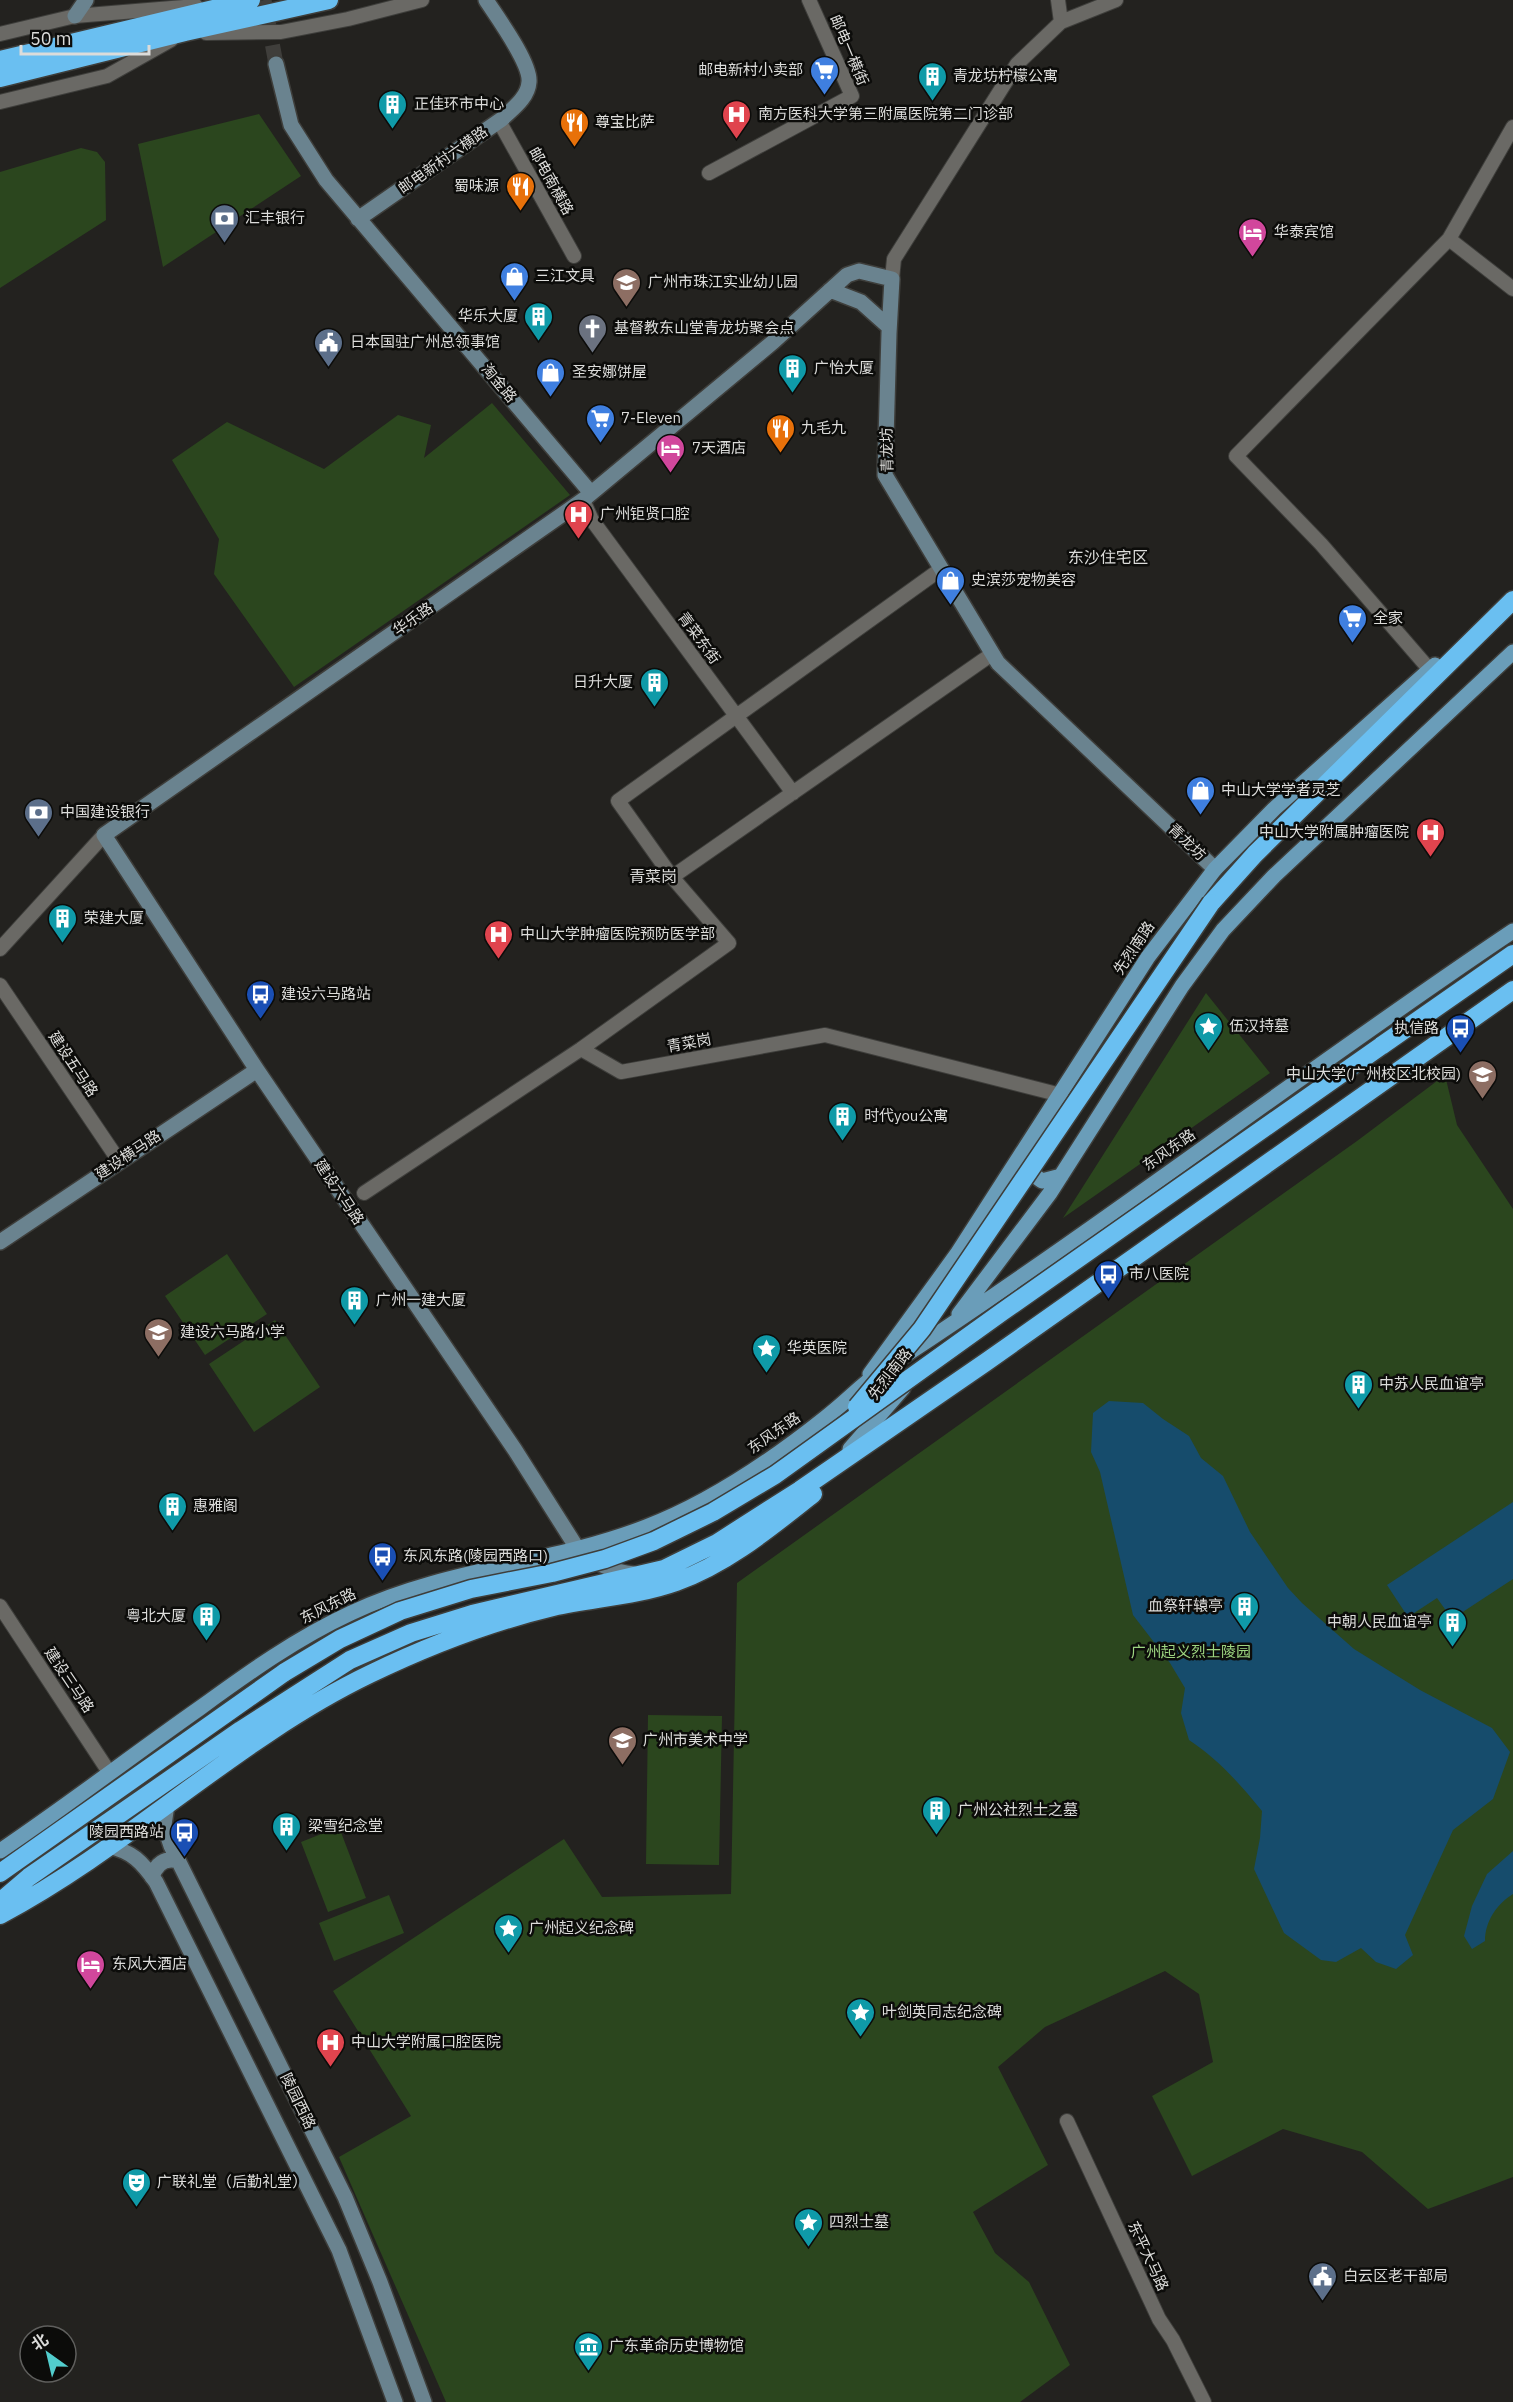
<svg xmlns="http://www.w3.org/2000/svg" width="1513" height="2402" font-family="'IBM Plex Sans','Noto Sans SC',sans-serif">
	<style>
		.green { fill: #2b461e }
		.water { fill: #164c6c }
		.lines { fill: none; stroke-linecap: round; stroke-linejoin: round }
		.secondary-tunnel { stroke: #3f3e3b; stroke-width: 15; stroke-dasharray: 15 8; stroke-linecap: butt }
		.street-casing { stroke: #3e3e3b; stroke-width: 16 }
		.secondary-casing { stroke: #3e3e3b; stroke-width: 18 }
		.primary-casing { stroke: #3e3e3b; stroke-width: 18 }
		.highway-casing { stroke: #3e3e3b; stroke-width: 21 }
		.street { stroke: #6a6965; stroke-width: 14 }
		.secondary { stroke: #6a838f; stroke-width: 15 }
		.primary { stroke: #6a9db9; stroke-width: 15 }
		.highway { stroke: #6abff1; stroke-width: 18 }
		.highway-bridge-casing { stroke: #3e3e3b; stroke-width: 21; stroke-linecap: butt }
		.highway-bridge { stroke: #6abff1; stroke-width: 18 }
		.labels { text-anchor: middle; stroke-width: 5; stroke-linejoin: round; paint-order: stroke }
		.street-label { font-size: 15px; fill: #dcdcda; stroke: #0c0c0a }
		.poi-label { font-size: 15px; fill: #dcdcda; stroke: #0c0c0a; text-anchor: start }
		.park-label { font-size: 15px; fill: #9dd581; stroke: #0c0c0a }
		.neighbourhood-label { font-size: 16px; fill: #dcdcda; stroke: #0c0c0a }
	</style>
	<rect width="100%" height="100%" fill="#23221f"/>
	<path class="green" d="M259,114L301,176L163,267L138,144Z
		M81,148L97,152L105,162L106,220L0,288V172Z
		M492,403L570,495L294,687L214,574L219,539L172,460L227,422L324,469L398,415L431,425L424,458Z
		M1206,993L1270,1073L1063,1218Z
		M1445,1075L1457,1125L1513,1209V2177L1428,2209L1362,2152L1283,2129L1192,2176L1152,2096L1213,2062L1199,1994L1165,1971L1045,2027L998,2067L1048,2165L973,2212L995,2253L1029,2282L1070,2365L1020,2402H446L339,2157L411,2116L333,1991L564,1839L602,1897L731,1894L737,1583L1357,1141Z
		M227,1254L267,1314L205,1355L165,1296Z
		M275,1320L320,1387L254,1432L209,1364Z
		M648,1715L722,1716L719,1865L646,1864Z
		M339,1827L366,1898L328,1912L301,1842Z
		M389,1895L404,1933L334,1961L319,1923Z"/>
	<path class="water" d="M1109,1401L1143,1403L1163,1419L1189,1436L1201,1458L1223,1476L1250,1532L1288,1588L1302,1603L1354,1649L1420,1690L1492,1728L1510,1752L1493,1799L1453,1830L1405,1935L1413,1955L1396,1969L1376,1962L1361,1948L1336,1962L1321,1960L1284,1933L1254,1869L1260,1838L1262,1811C1240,1784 1218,1759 1189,1740L1181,1713L1185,1688L1170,1663L1133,1615L1100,1472L1091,1452L1093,1413Z
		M1513,1502V1579L1452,1619L1437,1598L1408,1617L1387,1585Z
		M1513,1851V1894C1497,1904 1485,1921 1485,1941L1472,1949L1464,1936L1472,1906L1487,1874Z"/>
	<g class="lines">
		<path class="secondary-tunnel" d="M264,0L276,64"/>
		<defs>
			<path id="street" d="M1058,0L1061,22
				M206,33L281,32L348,19L422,0
				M0,34L75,16L196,6
				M0,102L107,76L171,40
				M499,121L574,256
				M709,173L852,96L809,0
				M1449,239L1513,289
				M892,279L894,259L1017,64L1061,22L1116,0
				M583,500L592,520L793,793
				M1430,670L1321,544L1236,456L1449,239L1513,127
				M672,877L992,654
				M0,949L104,835
				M0,985L119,1161
				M581,1049L621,1072L825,1035L1061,1095
				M364,1193L581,1049L729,943L672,877L618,801L941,569
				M0,1606L109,1772
				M1067,2121L1159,2319L1173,2340L1204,2402"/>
			<path id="secondary" d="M75,16L86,0
				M276,64L291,125L326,180L591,493
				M358,219L502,119C512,109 528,98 529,82C531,63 497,17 486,0
				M830,290L861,302L889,327
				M0,1242L257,1070
				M634,1574C611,1572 594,1562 577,1548L515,1450L257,1070L104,835L583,500L773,342L847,275L859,271L892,279L889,333L885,475L998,663L1215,869
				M167,1805L164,1825L171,1846L345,2197L380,2282L424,2402
				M107,1846C132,1851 142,1862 156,1882L339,2250L395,2402
				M152,1877C156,1864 165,1857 178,1861"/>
			<path id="primary" d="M1023,1163L1024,1168L1042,1181L1061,1176
				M959,1314L1050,1193L1182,986L1223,930L1274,876L1513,652
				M904,1356C1111,1220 1307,1069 1513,931
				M870,1374L957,1254L1148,957L1215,869L1274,809L1435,665
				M850,1449L903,1388
				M0,1851C68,1805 133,1755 200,1708C248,1673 297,1638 351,1613C446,1568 551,1564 646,1527C711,1502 771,1461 825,1418C846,1402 862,1384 884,1369"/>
			<path id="highway" d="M0,60L251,0
				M0,78L185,32L329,0
				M1211,903L1255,854L1513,600
				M1381,1046L1513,954
				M0,1873L285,1672
				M0,1902L29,1877L241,1730L350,1660L411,1633L472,1614L664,1569L717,1543L800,1490L986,1362L1513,990
				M0,1915C130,1846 237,1738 370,1674C428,1646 490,1622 553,1607C594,1598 636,1596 676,1582C727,1564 771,1527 813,1494"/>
		</defs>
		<use href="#street" class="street-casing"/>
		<use href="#secondary" class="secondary-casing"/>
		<use href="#primary" class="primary-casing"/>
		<use href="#highway" class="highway-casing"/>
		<use href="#street" class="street"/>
		<use href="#secondary" class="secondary"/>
		<use href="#primary" class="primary"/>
		<use href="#highway" class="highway"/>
		<defs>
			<path id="highway-bridge" d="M857,1407L922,1329L1211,903
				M285,1672L340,1639L400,1611L471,1589L552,1573L605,1559L654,1541L713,1512L775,1475L1002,1312L1381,1046"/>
		</defs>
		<use href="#highway-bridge" class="highway-bridge-casing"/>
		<use href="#highway-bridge" class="highway-bridge"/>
	</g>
	<defs>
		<symbol id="supermarket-pin" viewBox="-11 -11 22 30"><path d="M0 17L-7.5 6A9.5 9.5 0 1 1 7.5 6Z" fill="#3f7fe0" stroke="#0c0c0a"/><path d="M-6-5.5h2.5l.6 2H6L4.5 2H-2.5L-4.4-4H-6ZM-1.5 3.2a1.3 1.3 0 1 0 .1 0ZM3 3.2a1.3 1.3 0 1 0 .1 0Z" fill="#fff"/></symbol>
		<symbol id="building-pin" viewBox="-11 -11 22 30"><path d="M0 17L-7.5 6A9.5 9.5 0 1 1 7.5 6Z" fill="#0f9aa8" stroke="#0c0c0a"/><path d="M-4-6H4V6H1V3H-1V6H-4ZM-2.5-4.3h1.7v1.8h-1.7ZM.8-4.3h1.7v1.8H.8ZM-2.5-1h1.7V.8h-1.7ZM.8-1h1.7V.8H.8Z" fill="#fff"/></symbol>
		<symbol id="hospital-pin" viewBox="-11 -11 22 30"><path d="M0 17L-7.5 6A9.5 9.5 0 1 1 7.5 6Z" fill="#e0444e" stroke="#0c0c0a"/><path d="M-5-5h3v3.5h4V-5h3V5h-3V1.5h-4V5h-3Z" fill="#fff"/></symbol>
		<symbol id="restaurant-pin" viewBox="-11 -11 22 30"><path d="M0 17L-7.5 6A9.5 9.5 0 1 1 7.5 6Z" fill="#e8710a" stroke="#0c0c0a"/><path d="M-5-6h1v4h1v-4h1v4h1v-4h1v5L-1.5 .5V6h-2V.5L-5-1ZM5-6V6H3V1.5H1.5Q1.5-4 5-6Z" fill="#fff"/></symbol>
		<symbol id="bank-pin" viewBox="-11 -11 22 30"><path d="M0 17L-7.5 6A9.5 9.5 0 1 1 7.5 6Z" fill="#5c6f8a" stroke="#0c0c0a"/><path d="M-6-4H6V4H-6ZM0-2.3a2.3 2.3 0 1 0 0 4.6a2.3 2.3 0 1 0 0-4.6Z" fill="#fff"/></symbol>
		<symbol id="hotel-pin" viewBox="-11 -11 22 30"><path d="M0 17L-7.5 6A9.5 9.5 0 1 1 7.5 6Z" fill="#d1479c" stroke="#0c0c0a"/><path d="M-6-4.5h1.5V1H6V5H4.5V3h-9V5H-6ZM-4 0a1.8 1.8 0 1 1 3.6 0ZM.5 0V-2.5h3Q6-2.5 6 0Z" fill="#fff"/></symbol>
		<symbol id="shop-pin" viewBox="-11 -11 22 30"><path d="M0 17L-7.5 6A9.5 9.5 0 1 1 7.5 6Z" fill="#3f7fe0" stroke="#0c0c0a"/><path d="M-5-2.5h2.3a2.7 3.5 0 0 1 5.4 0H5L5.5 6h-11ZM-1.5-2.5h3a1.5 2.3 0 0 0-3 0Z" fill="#fff"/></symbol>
		<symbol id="school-pin" viewBox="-11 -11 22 30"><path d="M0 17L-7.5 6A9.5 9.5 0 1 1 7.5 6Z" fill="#8d6e63" stroke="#0c0c0a"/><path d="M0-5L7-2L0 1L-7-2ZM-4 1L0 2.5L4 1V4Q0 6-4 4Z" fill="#fff"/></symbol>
		<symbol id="church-pin" viewBox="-11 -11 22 30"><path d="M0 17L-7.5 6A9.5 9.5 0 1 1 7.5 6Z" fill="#6b7280" stroke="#0c0c0a"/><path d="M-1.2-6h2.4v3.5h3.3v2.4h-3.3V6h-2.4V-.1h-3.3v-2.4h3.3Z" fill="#fff"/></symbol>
		<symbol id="civic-pin" viewBox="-11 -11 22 30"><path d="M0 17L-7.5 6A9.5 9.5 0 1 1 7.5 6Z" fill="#5c6f8a" stroke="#0c0c0a"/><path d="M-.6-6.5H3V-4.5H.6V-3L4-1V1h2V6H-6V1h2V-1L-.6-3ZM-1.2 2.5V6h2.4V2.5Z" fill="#fff"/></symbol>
		<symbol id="bus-pin" viewBox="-11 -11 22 30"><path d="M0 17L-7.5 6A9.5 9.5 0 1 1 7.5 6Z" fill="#1a4fb4" stroke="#0c0c0a"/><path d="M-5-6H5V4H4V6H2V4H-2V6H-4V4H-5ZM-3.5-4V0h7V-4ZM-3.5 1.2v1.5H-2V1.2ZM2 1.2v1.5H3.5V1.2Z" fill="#fff"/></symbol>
		<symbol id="sight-pin" viewBox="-11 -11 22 30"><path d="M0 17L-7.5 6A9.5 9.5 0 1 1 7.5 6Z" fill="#0f9aa8" stroke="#0c0c0a"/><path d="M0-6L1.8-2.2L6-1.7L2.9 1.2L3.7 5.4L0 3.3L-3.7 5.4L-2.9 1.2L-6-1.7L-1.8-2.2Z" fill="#fff"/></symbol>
		<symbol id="university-pin" viewBox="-11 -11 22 30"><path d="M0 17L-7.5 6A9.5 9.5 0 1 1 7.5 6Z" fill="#8d6e63" stroke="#0c0c0a"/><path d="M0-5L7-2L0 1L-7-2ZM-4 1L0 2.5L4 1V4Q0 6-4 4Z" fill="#fff"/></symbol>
		<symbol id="theatre-pin" viewBox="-11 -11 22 30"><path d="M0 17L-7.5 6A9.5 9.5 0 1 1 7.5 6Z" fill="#0f9aa8" stroke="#0c0c0a"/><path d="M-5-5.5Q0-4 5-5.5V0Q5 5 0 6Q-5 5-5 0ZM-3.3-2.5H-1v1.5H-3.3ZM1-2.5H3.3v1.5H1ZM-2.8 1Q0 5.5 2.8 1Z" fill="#fff"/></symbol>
		<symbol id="museum-pin" viewBox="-11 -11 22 30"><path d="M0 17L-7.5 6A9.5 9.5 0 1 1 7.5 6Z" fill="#0f9aa8" stroke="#0c0c0a"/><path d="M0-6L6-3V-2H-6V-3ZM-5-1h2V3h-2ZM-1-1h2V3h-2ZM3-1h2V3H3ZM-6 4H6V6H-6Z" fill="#fff"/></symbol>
	</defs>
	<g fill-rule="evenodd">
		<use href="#supermarket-pin" x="808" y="54" width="33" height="45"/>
		<use href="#building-pin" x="916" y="60" width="33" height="45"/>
		<use href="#building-pin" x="376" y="88" width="33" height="45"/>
		<use href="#hospital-pin" x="720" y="98" width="33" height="45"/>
		<use href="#restaurant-pin" x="558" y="106" width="33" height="45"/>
		<use href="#restaurant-pin" x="504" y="170" width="33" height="45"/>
		<use href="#bank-pin" x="208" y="202" width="33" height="45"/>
		<use href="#hotel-pin" x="1236" y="216" width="33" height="45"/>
		<use href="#shop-pin" x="498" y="260" width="33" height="45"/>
		<use href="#school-pin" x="610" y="266" width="33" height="45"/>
		<use href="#building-pin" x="522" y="300" width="33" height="45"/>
		<use href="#church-pin" x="576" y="312" width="33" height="45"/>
		<use href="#civic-pin" x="312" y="326" width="33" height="45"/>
		<use href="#building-pin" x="776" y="352" width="33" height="45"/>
		<use href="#shop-pin" x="534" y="356" width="33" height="45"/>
		<use href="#supermarket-pin" x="584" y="402" width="33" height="45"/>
		<use href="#restaurant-pin" x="764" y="412" width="33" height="45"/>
		<use href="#hotel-pin" x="654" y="432" width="33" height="45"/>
		<use href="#hospital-pin" x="562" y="498" width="33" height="45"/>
		<use href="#shop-pin" x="934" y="564" width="33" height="45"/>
		<use href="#supermarket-pin" x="1336" y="602" width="33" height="45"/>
		<use href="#building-pin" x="638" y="666" width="33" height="45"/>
		<use href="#shop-pin" x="1184" y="774" width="33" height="45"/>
		<use href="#bank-pin" x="22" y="796" width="33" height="45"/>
		<use href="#hospital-pin" x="1414" y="816" width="33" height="45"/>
		<use href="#building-pin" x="46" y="902" width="33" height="45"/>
		<use href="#hospital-pin" x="482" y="918" width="33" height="45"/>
		<use href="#bus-pin" x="244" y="978" width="33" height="45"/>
		<use href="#sight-pin" x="1192" y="1010" width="33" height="45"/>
		<use href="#bus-pin" x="1444" y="1012" width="33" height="45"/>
		<use href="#university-pin" x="1466" y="1058" width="33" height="45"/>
		<use href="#building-pin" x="826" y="1100" width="33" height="45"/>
		<use href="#bus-pin" x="1092" y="1258" width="33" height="45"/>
		<use href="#building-pin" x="338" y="1284" width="33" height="45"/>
		<use href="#school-pin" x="142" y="1316" width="33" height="45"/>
		<use href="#sight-pin" x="750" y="1332" width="33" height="45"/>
		<use href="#building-pin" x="1342" y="1368" width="33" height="45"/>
		<use href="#building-pin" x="156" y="1490" width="33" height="45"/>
		<use href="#bus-pin" x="366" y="1540" width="33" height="45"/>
		<use href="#building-pin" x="1228" y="1590" width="33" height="45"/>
		<use href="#building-pin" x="190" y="1600" width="33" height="45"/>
		<use href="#building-pin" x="1436" y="1606" width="33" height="45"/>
		<use href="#school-pin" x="606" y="1724" width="33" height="45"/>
		<use href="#building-pin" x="920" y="1794" width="33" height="45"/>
		<use href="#building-pin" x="270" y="1810" width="33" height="45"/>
		<use href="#bus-pin" x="168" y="1816" width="33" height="45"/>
		<use href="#sight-pin" x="492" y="1912" width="33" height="45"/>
		<use href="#hotel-pin" x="74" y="1948" width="33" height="45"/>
		<use href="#sight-pin" x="844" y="1996" width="33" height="45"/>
		<use href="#hospital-pin" x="314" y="2026" width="33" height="45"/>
		<use href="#theatre-pin" x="120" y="2166" width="33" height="45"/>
		<use href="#sight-pin" x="792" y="2206" width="33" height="45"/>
		<use href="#civic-pin" x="1306" y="2260" width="33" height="45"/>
		<use href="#museum-pin" x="572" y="2330" width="33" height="45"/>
	</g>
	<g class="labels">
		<g class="street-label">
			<text transform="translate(849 50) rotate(67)" y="5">邮电一横街</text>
			<text transform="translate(443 160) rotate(-35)" y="5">邮电新村六横路</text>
			<text transform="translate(551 181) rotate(61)" y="5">邮电南横路</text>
			<text transform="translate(499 383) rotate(50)" y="5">淘金路</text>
			<text transform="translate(887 450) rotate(-91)" y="5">青龙坊</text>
			<text transform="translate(413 619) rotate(-35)" y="5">华乐路</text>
			<text transform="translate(699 638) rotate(54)" y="5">青菜东街</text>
			<text transform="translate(1187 842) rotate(44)" y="5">青龙坊</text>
			<text transform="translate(1134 948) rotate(-56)" y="5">先烈南路</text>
			<text transform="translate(689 1043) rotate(-10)" y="5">青菜岗</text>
			<text transform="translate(73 1064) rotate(56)" y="5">建设五马路</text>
			<text transform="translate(1169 1150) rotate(-35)" y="5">东风东路</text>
			<text transform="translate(128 1155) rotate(-34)" y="5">建设横马路</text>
			<text transform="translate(339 1192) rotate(56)" y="5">建设六马路</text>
			<text transform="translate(890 1374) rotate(-52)" y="5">先烈南路</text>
			<text transform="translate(774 1433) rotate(-35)" y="5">东风东路</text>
			<text transform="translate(328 1606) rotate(-27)" y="5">东风东路</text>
			<text transform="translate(69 1680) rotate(56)" y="5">建设三马路</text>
			<text transform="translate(298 2101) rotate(64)" y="5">陵园西路</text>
			<text transform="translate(1148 2256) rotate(65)" y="5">东平大马路</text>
		</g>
		<g class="poi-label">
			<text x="803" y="75" text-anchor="end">邮电新村小卖部</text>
			<text x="953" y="81">青龙坊柠檬公寓</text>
			<text x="414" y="109">正佳环市中心</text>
			<text x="758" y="119">南方医科大学第三附属医院第二门诊部</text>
			<text x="595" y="127">尊宝比萨</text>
			<text x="499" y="191" text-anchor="end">蜀味源</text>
			<text x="245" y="223">汇丰银行</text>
			<text x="1274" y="237">华泰宾馆</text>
			<text x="535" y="281">三江文具</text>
			<text x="648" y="287">广州市珠江实业幼儿园</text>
			<text x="518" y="321" text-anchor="end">华乐大厦</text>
			<text x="614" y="333">基督教东山堂青龙坊聚会点</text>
			<text x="350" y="347">日本国驻广州总领事馆</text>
			<text x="814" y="373">广怡大厦</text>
			<text x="572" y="377">圣安娜饼屋</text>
			<text x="621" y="423">7-Eleven</text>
			<text x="801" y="433">九毛九</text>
			<text x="692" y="453">7天酒店</text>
			<text x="600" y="519">广州钜贤口腔</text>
			<text x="971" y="585">史滨莎宠物美容</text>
			<text x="1373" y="623">全家</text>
			<text x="633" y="687" text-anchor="end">日升大厦</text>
			<text x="1221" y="795">中山大学学者灵芝</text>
			<text x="60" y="817">中国建设银行</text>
			<text x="1409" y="837" text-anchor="end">中山大学附属肿瘤医院</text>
			<text x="84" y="923">荣建大厦</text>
			<text x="520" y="939">中山大学肿瘤医院预防医学部</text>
			<text x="281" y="999">建设六马路站</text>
			<text x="1229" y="1031">伍汉持墓</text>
			<text x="1439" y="1033" text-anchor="end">执信路</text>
			<text x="1461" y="1079" text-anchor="end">中山大学(广州校区北校园)</text>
			<text x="864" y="1121">时代you公寓</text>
			<text x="1129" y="1279">市八医院</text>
			<text x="376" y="1305">广州一建大厦</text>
			<text x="180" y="1337">建设六马路小学</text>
			<text x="787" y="1353">华英医院</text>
			<text x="1379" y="1389">中苏人民血谊亭</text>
			<text x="193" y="1511">惠雅阁</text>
			<text x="403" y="1561">东风东路(陵园西路口)</text>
			<text x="1223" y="1611" text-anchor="end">血祭轩辕亭</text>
			<text x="186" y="1621" text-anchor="end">粤北大厦</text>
			<text x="1432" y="1627" text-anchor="end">中朝人民血谊亭</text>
			<text x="643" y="1745">广州市美术中学</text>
			<text x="958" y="1815">广州公社烈士之墓</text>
			<text x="308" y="1831">梁雪纪念堂</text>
			<text x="164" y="1837" text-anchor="end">陵园西路站</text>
			<text x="529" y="1933">广州起义纪念碑</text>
			<text x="112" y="1969">东风大酒店</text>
			<text x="882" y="2017">叶剑英同志纪念碑</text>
			<text x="351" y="2047">中山大学附属口腔医院</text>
			<text x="157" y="2187">广联礼堂（后勤礼堂）</text>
			<text x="829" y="2227">四烈士墓</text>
			<text x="1343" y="2281">白云区老干部局</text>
			<text x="609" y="2351">广东革命历史博物馆</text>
		</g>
		<g class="park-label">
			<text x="1191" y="1657">广州起义烈士陵园</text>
		</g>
		<g class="neighbourhood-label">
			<text x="1108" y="563">东沙住宅区</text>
			<text x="653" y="882">青菜岗</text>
		</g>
	</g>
	<g transform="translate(48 2354) rotate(326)"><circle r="28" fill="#0c0c0a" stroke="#5f5f5d" stroke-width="1.5"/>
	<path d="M0-4.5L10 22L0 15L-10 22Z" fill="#52cdcd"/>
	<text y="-9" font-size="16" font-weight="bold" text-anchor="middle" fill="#dcdcda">北</text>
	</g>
	<path d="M21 45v9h128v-9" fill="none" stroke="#dcdcda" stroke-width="3"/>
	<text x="30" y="45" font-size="18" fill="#dcdcda" stroke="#0c0c0a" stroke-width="4.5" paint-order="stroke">50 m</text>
</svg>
